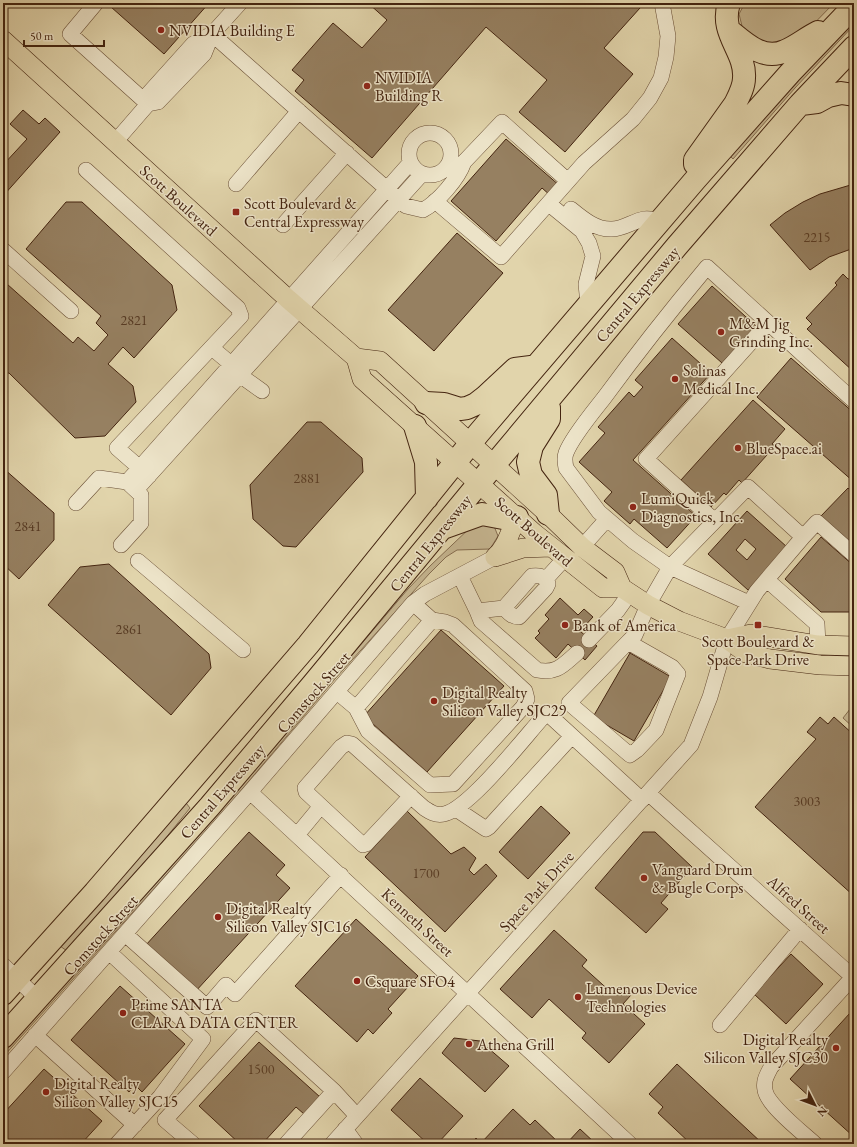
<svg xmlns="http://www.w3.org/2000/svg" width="857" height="1147" font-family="'EB Garamond',serif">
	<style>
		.green { fill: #c6b691; stroke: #856d50 }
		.building { fill: #968061; stroke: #442410; fill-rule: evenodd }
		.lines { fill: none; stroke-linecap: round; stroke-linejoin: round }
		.minor-casing { stroke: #6b5037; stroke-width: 16 }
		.major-casing { stroke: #442410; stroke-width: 20 }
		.highway-casing { stroke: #442410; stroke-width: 24 }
		.minor { stroke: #ece3c8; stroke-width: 15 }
		.major { stroke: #e1d4ab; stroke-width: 19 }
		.highway { stroke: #e1d4ab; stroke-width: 22 }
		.poi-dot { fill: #8f2418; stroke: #ece3c8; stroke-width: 1.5 }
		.labels { text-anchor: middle; stroke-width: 3; stroke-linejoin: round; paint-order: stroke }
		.number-label { font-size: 14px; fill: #583b24 }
		.poi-label { font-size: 16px; fill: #442410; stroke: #ece3c8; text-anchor: start }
		.street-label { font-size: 16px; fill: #442410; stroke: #ece3c8 }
	</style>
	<rect width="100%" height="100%" fill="#e1d4ab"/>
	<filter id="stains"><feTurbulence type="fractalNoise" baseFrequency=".005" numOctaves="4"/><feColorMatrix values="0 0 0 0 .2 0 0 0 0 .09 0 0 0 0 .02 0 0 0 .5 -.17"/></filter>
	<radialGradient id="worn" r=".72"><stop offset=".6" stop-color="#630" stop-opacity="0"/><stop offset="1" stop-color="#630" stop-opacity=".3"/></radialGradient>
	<path class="green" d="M745,3H834L800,38L780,48L744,34L739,14Z
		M854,15V25L795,88L733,159L728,154Z
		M474,524L494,526L498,536L490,549L457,550L446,557L429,574L335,679L227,807L3,1057V1053L224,806L408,589L430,566Z
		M854,704V728L843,718Z
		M186,803L190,808L143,866L67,951L60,946Z"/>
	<path class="building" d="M115,3H209L164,54L111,7Z
		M368,3H634L640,8L604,48L633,74L565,152L519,112L547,80L486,27L372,158L295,91L304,80L292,70L333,23L362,48L387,20Z
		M23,110L39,124L45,118L60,132L3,196V165L27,139L10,124Z
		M506,139L560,186L551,196L542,188L496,241L451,201Z
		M854,184V248L829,257L810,270L770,225L785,213L803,202L820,194Z
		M66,202H82L172,285L177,310L134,358L123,347L108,364L133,386L136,402L105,436L75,438L9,373H3V285L7,284L73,343L78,337L94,351L108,335L96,323L101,316L26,249Z
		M457,233L503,273L434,351L388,310Z
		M843,274L848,279H853L854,277V372L807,329L812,324L806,318L837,285L835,283Z
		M712,286L756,326L722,363L678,324Z
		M672,338L711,373L633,460L696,516L667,548L634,519L630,524L604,501L612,492L579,462L605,433L598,427L629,392L634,397L643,387L635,380Z
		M791,358L854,413V482L757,397Z
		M753,400L785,429L772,444L775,446L742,483L739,480L726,495L724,493L711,507L681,480Z
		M307,422H321L362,458L363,472L296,547L283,546L253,519L250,485Z
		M3,468L54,513V540L19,579L3,564Z
		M848,488L854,494V536L849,541L821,516Z
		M747,511L787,547L748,590L708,554ZM745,539L756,549L747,560L736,550Z
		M821,537L854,566V612H821L785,579Z
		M109,564L209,654L211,668L171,715L48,605L80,567Z
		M560,598L578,615L584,609L593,617L580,631L597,646L585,660L568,644L556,658L535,638L540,633L538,631L549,619L545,615Z
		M441,630L504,686L427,772L364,716Z
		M630,653L671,677L634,741L593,717Z
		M820,717L828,724L834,717L854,735V896L755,807L816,739L807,732Z
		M541,806L570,833L528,879L499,852Z
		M407,811L451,854L464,847L476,858L469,870L474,875L486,864L497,876L445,932L365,857Z
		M249,832L285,865L276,875L290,888L195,992L145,946Z
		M643,832H655L692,867L661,903L668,909L646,933L595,888Z
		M356,919L418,976L388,1009L392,1013L373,1034L368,1029L357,1042L295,986Z
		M554,930L587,960L582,966L613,994L620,986L631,995L623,1004L645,1024L609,1063L582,1038L586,1033L549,999L532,1018L500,989Z
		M791,954L823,984L786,1024L754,994Z
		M120,986L185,1044L142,1092L135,1085L129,1092L71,1040Z
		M850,1013L854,1017V1137L790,1079Z
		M454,1038L480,1041L509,1066L485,1092L442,1053Z
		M259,1042L320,1097L304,1114L296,1107L262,1144H240L199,1106Z
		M677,1064L763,1144H691L658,1113L663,1107L649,1094Z
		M44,1069L102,1121L81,1144H13L3,1135V1114Z
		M420,1078L463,1116L437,1144H428L391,1110Z
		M513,1109L530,1125L535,1120L560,1144H470L476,1138L481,1143Z
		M580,1129L596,1144H566Z"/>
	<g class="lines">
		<defs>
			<path id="minor" d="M96,3L70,34L148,104
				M212,34L406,206L423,210C438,202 458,179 464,162L502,122L568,181
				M148,104V94L193,44L212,34
				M409 154a21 21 0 1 1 42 0a21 21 0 1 1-42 0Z
				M115,142L148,104L158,102L204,54L212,34L240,3
				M86,170L238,308L241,316L117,448L149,476
				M236,184L299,111
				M435,201L501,257L584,163L633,119L650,98L661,78L666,57L668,36L662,3
				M549,204L582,231L589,243L593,256L586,284L588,304
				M571,209C582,218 596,230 612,229C623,229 633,221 644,219C649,218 655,220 660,220
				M283,225L347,153
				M3,250L71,311
				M212,348L231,364L241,376L262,391
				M127,482L410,163
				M136,490L422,174
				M76,503L99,478L127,482L141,495V523L121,545
				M715,521L646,459L768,323
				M582,547L607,519
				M138,561L243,650
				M460,576L477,611L504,608L532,576C540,575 545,576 548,584L546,588L519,617C512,617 509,613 504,608
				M546,579L565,558
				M767,580L817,624L818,645
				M749,603L670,567L633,541L599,512L566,468C565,463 564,458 566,453C572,437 593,412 604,398C637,353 671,310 707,267L854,401
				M477,611L481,621L537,670C557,674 563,665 577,653
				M589,640L618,610L630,593
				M628,642L672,667L678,674L656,730L637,750L630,755L569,703L628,642L635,635L648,605L670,567L748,487L803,537L817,522L854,555
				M337,692L356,708L368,731L430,785L453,784L523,707L527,699L525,691L453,625L445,622L432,620L413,603
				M356,708L432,620
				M250,792L630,1144
				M648,793L854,978
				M321,806L363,845L366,844L411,796
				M456,809L486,829L489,827L572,736
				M297,835L321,806L306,792L305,788L341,747L347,743L352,744L424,808C430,812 436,816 444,814C469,809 524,738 543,717L548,714L642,800
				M125,934L207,1007L226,985L235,994L341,875
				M109,952L203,1039L160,1097L117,1144
				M3,965L38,999
				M720,1025L800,929
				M35,1035L135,1125
				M3,1072L250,792L413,603L425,594L495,557
				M345,1129L356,1144
				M193,1144L165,1120L256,1020L334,1091L357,1116
				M286,1144L334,1091
				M332,1144L691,745L710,697L727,639L757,591L803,537
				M815,1144C803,1133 767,1105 765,1090C763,1081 767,1075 771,1067L853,977"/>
			<path id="major" d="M3,40L288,299L356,358L362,379L534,533L603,588H622L648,605L679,621L727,639L746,653L770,659L820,665L854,666
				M356,358L380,361L548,514L582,547L615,572L622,588
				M495,557L523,548L551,547
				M495,557C507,547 510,531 517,517
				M727,639L751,634L818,645L854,646"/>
			<path id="highway" d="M729,30C745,43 763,61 785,51C797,46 806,38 818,32
				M801,104L817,102L828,96L841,93L854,95
				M695,164V160L735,104C739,96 744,87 744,78C746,51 719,34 729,3
				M426,403L444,404L460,409L467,408L476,404L485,397L515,369L531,367
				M415,426L426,462L427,498
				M548,514L546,495L531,475L528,462L532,446L549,419V408
				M443,528L482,514L503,518L517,517
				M3,994L95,892L308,645L478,434L695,180L790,73L854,6
				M3,1037L210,806L313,684L494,465L677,246L800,104L854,47"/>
		</defs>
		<use href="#minor" class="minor-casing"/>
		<use href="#major" class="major-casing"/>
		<use href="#highway" class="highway-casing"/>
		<use href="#minor" class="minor"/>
		<use href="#major" class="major"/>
		<use href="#highway" class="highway"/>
	</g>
	<g class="poi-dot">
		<circle cx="161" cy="30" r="4"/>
		<circle cx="367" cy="86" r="4"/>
		<rect x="232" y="208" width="8" height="8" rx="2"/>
		<circle cx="721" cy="332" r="4"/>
		<circle cx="675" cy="379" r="4"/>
		<circle cx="738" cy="448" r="4"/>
		<circle cx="633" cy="507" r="4"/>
		<circle cx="565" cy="625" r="4"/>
		<rect x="754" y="621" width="8" height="8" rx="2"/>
		<circle cx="434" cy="701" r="4"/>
		<circle cx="644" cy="878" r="4"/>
		<circle cx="218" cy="917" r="4"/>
		<circle cx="357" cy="981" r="4"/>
		<circle cx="578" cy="997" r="4"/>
		<circle cx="123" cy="1013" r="4"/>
		<circle cx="469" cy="1044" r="4"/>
		<circle cx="836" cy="1048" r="4"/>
		<circle cx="46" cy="1092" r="4"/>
	</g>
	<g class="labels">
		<g class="number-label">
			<text x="817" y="242">2215</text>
			<text x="134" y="325">2821</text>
			<text x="307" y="483">2881</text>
			<text x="28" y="531">2841</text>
			<text x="129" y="634">2861</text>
			<text x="807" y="806">3003</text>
			<text x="426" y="878">1700</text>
			<text x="261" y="1074">1500</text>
		</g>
		<g class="poi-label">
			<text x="169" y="36">NVIDIA Building E</text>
			<text x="375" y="83">NVIDIA<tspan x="375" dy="18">Building R</tspan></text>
			<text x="244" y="209">Scott Boulevard &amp;<tspan x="244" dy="18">Central Expressway</tspan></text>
			<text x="729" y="329">M&amp;M Jig<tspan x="729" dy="18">Grinding Inc.</tspan></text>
			<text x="683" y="376">Solinas<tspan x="683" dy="18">Medical Inc.</tspan></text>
			<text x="746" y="454">BlueSpace.ai</text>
			<text x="641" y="504">LumiQuick<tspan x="641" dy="18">Diagnostics, Inc.</tspan></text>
			<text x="573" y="631">Bank of America</text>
			<text x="758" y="647" text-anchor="middle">Scott Boulevard &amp;<tspan x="758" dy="18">Space Park Drive</tspan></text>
			<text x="442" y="698">Digital Realty<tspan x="442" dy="18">Silicon Valley SJC29</tspan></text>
			<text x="652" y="875">Vanguard Drum<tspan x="652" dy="18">&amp; Bugle Corps</tspan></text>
			<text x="226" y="914">Digital Realty<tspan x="226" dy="18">Silicon Valley SJC16</tspan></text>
			<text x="365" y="987">Csquare SFO4</text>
			<text x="586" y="994">Lumenous Device<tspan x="586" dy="18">Technologies</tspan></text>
			<text x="131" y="1010">Prime SANTA<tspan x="131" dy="18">CLARA DATA CENTER</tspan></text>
			<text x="828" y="1045" text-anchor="end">Digital Realty<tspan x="828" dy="18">Silicon Valley SJC30</tspan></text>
			<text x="477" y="1050">Athena Grill</text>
			<text x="54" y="1089">Digital Realty<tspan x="54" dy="18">Silicon Valley SJC15</tspan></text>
		</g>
		<g class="street-label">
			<text transform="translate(179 200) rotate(42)" y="6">Scott Boulevard</text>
			<text transform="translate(637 294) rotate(-50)" y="6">Central Expressway</text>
			<text transform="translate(534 531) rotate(41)" y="6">Scott Boulevard</text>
			<text transform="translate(430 543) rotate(-51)" y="6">Central Expressway</text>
			<text transform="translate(313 692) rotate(-49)" y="6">Comstock Street</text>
			<text transform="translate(222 791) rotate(-49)" y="6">Central Expressway</text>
			<text transform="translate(536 891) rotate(-48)" y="6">Space Park Drive</text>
			<text transform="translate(799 904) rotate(42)" y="6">Alfred Street</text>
			<text transform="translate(418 922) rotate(43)" y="6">Kenneth Street</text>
			<text transform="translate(100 935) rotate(-48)" y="6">Comstock Street</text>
		</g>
	</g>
	<rect width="857" height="1147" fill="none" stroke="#e1d4ab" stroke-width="16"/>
	<rect x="4" y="4" width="849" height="1139" fill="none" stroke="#442410" stroke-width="2"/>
	<rect x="8" y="8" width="841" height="1131" fill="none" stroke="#442410"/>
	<g transform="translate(815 1105) rotate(132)" stroke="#ece3c8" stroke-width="3" paint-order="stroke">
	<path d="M0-3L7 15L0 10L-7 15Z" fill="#442410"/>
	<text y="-6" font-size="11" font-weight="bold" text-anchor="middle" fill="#442410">N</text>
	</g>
	<path d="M24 40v6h80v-6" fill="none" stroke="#442410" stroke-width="2"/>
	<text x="30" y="40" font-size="12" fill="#442410" stroke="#ece3c8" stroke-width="3" paint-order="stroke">50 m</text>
	<rect width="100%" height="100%" filter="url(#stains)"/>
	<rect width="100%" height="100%" fill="url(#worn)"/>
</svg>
